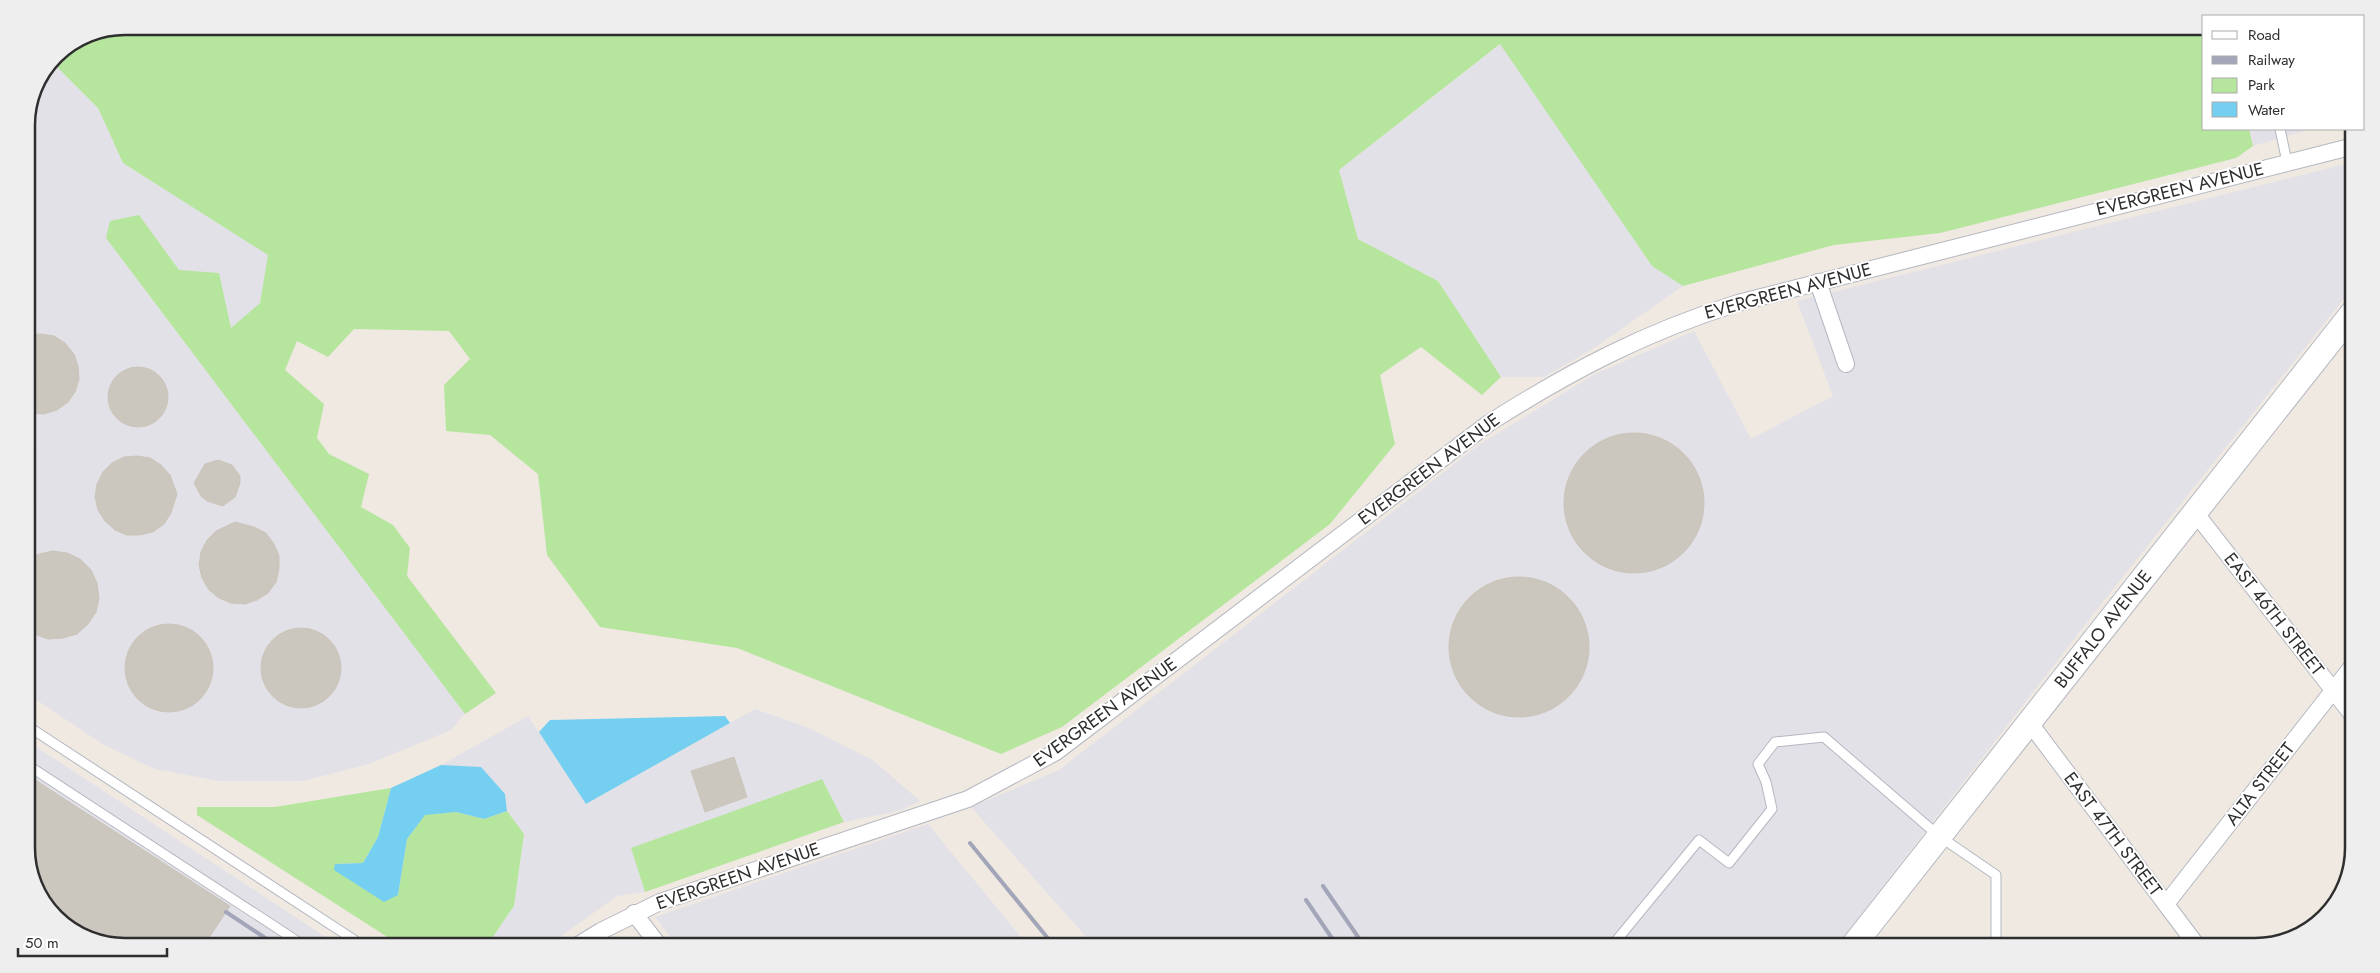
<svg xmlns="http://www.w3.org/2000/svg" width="2380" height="973" font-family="Jost,sans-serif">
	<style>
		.industrial { fill: #e3e1e8 }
		.green { fill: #b6e59e }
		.water { fill: #75cff0 }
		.building { fill: #cbc7bf; stroke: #cbc5ba }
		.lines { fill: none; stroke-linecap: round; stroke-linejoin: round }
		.lane-casing { stroke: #b4b7c1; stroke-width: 11 }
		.street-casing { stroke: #b4b7c1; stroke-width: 18 }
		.secondary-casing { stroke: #b4b7c1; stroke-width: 26 }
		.lane { stroke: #fff; stroke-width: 9 }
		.street { stroke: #fff; stroke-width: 16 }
		.secondary { stroke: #fff; stroke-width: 24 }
		.rail { stroke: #a3a6b8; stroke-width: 4 }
		.labels { text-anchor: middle; stroke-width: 4; stroke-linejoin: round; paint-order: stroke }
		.street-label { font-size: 18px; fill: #2e2e2e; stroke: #fff }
		.rim { fill: none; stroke: #2e2e2e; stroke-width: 2.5 }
	</style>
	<rect width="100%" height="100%" fill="#efe9e1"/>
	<path class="industrial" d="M1501,44L1652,266L1683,286L1594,348L1544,377H1501L1438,281L1358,239L1339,170Z
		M51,61L98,108L123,163L269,255L260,303L231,329L179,270L139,215L106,238L465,714L451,730L369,764L303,781H219L155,769L104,745L26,693V119L34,87Z
		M2249,129H2304V131L2253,146Z
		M2354,162V286L2098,608L1836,947H1095L971,807L1059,770L1480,444L1595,374L1694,331L1751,439L1833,396L1797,301Z
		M755,709L809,728L874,761L920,801L899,811L844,822L822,780L631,848L645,892L617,896L546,947H486L514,906L524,834L507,811L505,794L441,765L528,716L587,804Z
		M26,740L324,936L325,947H125L88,939L47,908L26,854Z
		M928,824L1029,947H678L655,917Z"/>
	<path class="green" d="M125,26H2204V129H2249L2253,146L2236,158L1940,233L1834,245L1683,286L1652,266L1500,44L1339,170L1358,239L1438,281L1501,377L1482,395L1421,347L1380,375L1395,444L1330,524L1062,727L1001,754L737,648L600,627L547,555L538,474L490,435L446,431L444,385L470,359L449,331L354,329L328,357L297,341L285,370L324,404L317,438L329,454L369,474L361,507L393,525L410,548L407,576L496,693L465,714L106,238L110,221L139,215L179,270L219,273L231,328L260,303L268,255L123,163L98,108L51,61C68,37 99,31 125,26Z
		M822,779L844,822L645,892L631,848Z
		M391,788L378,837L363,863L336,864L398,895L407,839L425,814L456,812L484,819L507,811L524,834L514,906L486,947H403L197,815V807H275Z"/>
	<path class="water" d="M725,716L730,723L586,804L539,732L550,720Z
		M441,765L481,767L505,794L507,811L484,819L456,812L425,815L407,839L398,895L384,902L334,870L335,864L363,863L378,837L391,788Z"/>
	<path class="building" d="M41,334L54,336L65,343L74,354L78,366L79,379L75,392L68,402L57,410L44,414L26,413V335Z
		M108 397a30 30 0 1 1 60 0a30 30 0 1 1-60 0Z
		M1564 503a70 70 0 1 1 140 0a70 70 0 1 1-140 0Z
		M137,456L150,458L161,465L170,475L177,494L171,513L164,524L153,532L140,535H127L115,530L105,521L98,510L95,497L97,484L103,472L112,463L124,457Z
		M218,460L232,465L240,476V483L235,497L223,506L207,501L201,496L194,483L205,464Z
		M235,522L254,527L266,533L274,544L279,556V569L276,582L268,593L257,600L245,604L231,603L219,598L209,590L202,578L199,565L201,552L207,540L216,531Z
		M53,551L67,553L80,559L91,570L97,583L99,598L96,612L88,624L77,634L63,638L48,639L34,634L26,628V561L39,554Z
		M1449 647a70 70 0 1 1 140 0a70 70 0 1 1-140 0Z
		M125 668a44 44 0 1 1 88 0a44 44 0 1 1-88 0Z
		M261 668a40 40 0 1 1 80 0a40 40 0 1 1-80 0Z
		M734,757L747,797L705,812L691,771Z
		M26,774L230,906L203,947H125L88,939L47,908L26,854Z"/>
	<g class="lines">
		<defs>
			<path id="lane" d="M2280,129L2287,162
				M26,725L365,947
				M26,764L300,943L298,947
				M1611,947L1699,840L1729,863L1772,809L1766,782L1758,764L1775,742L1824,737L1939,836L1996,875V947"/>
			<path id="street" d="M1818,282L1846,364
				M2194,511L2354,717
				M2029,722L2198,947
				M2166,904L2354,664
				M634,913L660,947
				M575,947L601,931L660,902L968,799L1056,752L1489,423C1571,371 1645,332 1738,303L2354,146"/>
			<g id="secondary">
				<path id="s1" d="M1852,947L2354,311"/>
			</g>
		</defs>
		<use href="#lane" class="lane-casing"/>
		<use href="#street" class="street-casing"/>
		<use href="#secondary" class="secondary-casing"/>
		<use href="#lane" class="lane"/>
		<use href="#street" class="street"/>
		<use href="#secondary" class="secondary"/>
		<path class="rail" d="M970,843L1055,947
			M1323,886L1365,947
			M1306,900L1338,947
			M226,912L279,947"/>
	</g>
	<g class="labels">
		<g class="street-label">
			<text transform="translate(2180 189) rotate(-14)" y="6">EVERGREEN AVENUE</text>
			<text transform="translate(1788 291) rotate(-15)" y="6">EVERGREEN AVENUE</text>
			<text transform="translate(1429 469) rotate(-37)" y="6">EVERGREEN AVENUE</text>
			<text transform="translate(2274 614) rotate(52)" y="6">EAST 46TH STREET</text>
			<text dy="6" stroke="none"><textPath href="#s1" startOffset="405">BUFFALO AVENUE</textPath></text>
			<text transform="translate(1105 712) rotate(-36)" y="6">EVERGREEN AVENUE</text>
			<text transform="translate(2260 784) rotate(-52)" y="6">ALTA STREET</text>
			<text transform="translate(2113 834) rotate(53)" y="6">EAST 47TH STREET</text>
			<text transform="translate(738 876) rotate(-19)" y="6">EVERGREEN AVENUE</text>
		</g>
	</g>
	<path d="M0 0H2380V973H0ZM125 35H2255A90 90 0 0 1 2345 125V848A90 90 0 0 1 2255 938H125A90 90 0 0 1 35 848V125A90 90 0 0 1 125 35Z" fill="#eee" fill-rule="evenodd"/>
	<path class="rim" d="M125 35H2255A90 90 0 0 1 2345 125V848A90 90 0 0 1 2255 938H125A90 90 0 0 1 35 848V125A90 90 0 0 1 125 35Z"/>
	<rect x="2202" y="15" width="162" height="115" fill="#ffffff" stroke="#ababab"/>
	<rect x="2212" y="31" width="25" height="8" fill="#ffffff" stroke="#ababab"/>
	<text x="2248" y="40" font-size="15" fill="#2e2e2e">Road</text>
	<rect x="2212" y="56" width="25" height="8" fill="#a3a6b8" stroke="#ababab"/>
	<text x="2248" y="65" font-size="15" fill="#2e2e2e">Railway</text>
	<rect x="2212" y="78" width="25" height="15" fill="#b6e59e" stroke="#ababab"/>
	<text x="2248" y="90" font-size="15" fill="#2e2e2e">Park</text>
	<rect x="2212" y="102" width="25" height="15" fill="#75cff0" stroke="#ababab"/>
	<text x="2248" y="115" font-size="15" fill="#2e2e2e">Water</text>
	<path d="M18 948v8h149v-8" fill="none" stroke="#2e2e2e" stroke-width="2.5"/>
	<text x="25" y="948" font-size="15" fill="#2e2e2e" stroke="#ffffff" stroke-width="4" paint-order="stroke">50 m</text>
</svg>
